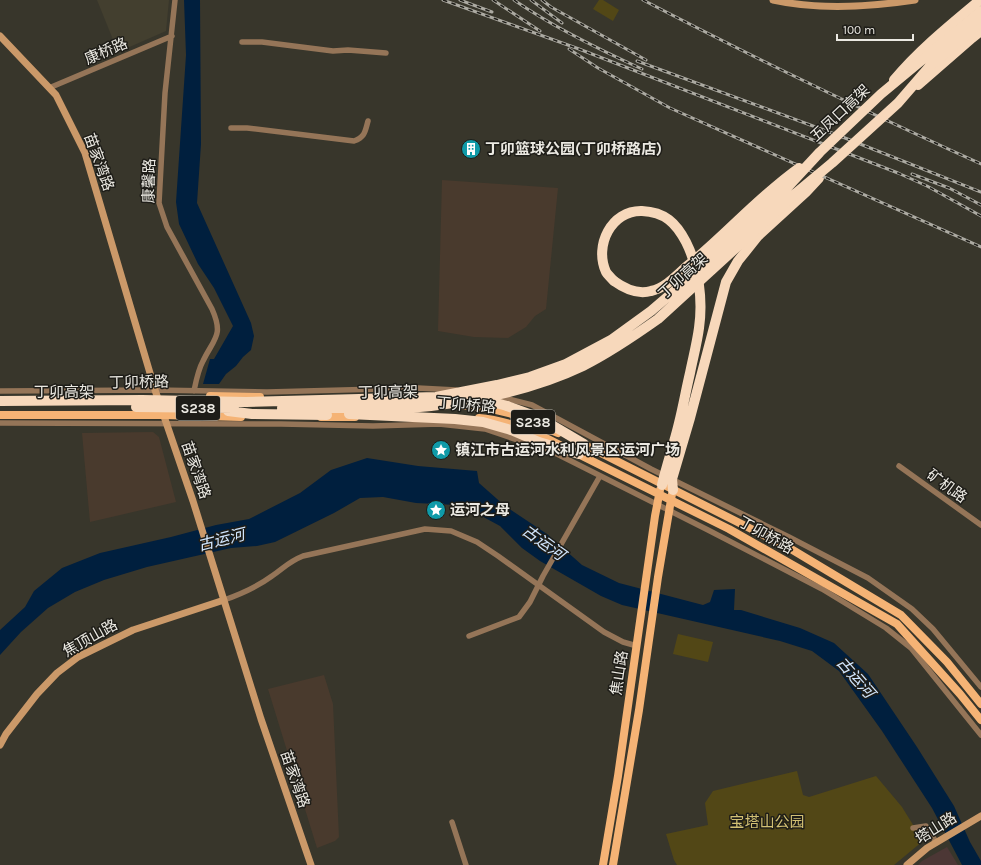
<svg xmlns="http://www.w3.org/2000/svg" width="981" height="865" font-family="Karla,'Noto Sans SC',sans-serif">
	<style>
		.commercial { fill: #493a2d }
		.built { fill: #433f2f }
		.education { fill: #4c3735 }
		.green { fill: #524716 }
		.water { fill: #001f3e }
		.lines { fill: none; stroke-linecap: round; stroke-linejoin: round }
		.street { stroke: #957558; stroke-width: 5.5 }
		.secondary { stroke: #cb9969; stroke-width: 7 }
		.primary { stroke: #f5b375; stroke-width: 8 }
		.highway { stroke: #f7d8bb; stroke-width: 10 }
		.rail-casing { stroke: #acaaa2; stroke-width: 3 }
		.rail { stroke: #1e1d18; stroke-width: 1.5; stroke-dasharray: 4.5; stroke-linecap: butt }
		.highway-bridge { stroke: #f7d8bb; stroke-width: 10 }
		.labels { text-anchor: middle; stroke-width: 3; stroke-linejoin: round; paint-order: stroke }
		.shield { fill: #1e1d18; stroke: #aeaca5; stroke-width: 1 }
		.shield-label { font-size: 14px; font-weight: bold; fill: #ebe9e2 }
		.street-label { font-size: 15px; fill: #ebe9e2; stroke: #1e1d18 }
		.poi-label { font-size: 15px; font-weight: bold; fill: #ebe9e2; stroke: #1e1d18; text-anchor: start }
		.park-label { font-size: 15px; fill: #d2c073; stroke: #1e1d18 }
		.water-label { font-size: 16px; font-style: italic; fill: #d1e6fe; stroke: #1e1d18 }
	</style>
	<rect width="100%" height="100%" fill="#38362b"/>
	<path class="commercial" d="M442,180L558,188L546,309L535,316L526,327L508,338L474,337L438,331Z
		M153,432L159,437L176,502L90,522L82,433Z
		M324,675L333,704L339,837L335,841L317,848L268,689Z"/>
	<path class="built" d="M97,0H169L166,31L118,52Z"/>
	<path class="education" d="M947,847L958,865H918L922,861Z"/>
	<path class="green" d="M599,0H603L619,10L613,21L593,9Z
		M678,634L713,642L708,662L673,654Z
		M797,771L803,795L809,797L876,776L902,807L923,841L894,865H677L674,860L666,834L708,825L705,803L713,791Z"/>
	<path class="water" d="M184,0H200L201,144L197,203L251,323L254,336L251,350L243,357L236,366L226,374L219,384H203L210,359H214L233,326L214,288L198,264L179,224L176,202L186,55Z
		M367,458L418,466L477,471L479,483L505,506L547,534L582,565L619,583L703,605L710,602L714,590L735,589L734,610H741L800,628L834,643L868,674L917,747L954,806L970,842L981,861V865H962L932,808L882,731L839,671L812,651L780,641L622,605L601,596L540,561L522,548L500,526L476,513L456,505L416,503L383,497L360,498L334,513L275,542L257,546L231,548L147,567L104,580L75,592L48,608L21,632L0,655V630L25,607L34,591L62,568L100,553L171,537L216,525L249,519L300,493L331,470Z"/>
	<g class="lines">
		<path class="street" d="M175,0L165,93L159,203L167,227L212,309C224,336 214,338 203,361C198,370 196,381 194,391
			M242,42H262L333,51L348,50L386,53
			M49,88L172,36
			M231,128H247L354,141C365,137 365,132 368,121
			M0,391L155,390L267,392L418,388L456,390
			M497,396L532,405L651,469L789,537L868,578L912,609L933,629L981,687
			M0,423L281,424L373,426L439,424L485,429L553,452L708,530L822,589L886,628L911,648L981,735
			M899,466L981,525
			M224,600C241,594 257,587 272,576C284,568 288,562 303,556L425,529L451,531L477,542L498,556L604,632L623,642L637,646
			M469,636L519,617L530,602L543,576L600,476
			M452,822L466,865
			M913,828L926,826L936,842"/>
		<path class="secondary" d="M773,0C818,10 869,7 915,0
			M0,36L56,95L85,153L155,390L193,501L261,719L311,865
			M0,745L6,734L37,694L57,673L78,657L133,630L224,600
			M907,865L927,848L981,816"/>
		<path class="primary" d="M210,396L260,397
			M458,405L488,408L512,414L558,433
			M0,415H163L241,417
			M321,417H355
			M479,418C507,420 534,432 560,445
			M579,442L791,549L901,615L947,662L981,704
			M574,452L729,529L897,624L960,694L981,720
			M603,865L618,776L655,516L660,490
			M613,865L639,710L658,577L672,494"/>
		<path class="highway" d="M894,80C919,50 950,25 980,0
			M918,85L972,38L981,31
			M614,281C611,278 608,275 606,272C594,246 611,210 642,211C665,212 676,223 686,242C699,268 703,300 699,328C697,343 693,358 690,373C686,390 683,407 679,423C674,444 667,464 662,485
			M507,406L540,418L584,444
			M511,430L539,442L579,454
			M673,490L672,479L690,418L726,282L738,261L758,236L806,192L819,178"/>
		<defs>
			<path id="rail" d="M443,0L579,49L898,173L927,186L981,216
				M460,0L492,12
				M493,0L540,31
				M514,0C553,27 598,49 642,69
				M531,0L562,23
				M542,0L551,7L646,60
				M643,0C754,58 867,112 981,164
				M569,49L598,68L670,108L981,247
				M637,61L840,136L981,192
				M912,174L949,188L981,205"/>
		</defs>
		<use href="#rail" class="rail-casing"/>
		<use href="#rail" class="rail"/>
		<path class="highway-bridge" d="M614,281C625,289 637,295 651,291C665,288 676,276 686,267C725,236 758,197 799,168
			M482,399L507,406
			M0,401L142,400L246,402L436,397L497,385L530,377L566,364L611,340L651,311L693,275L782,193L820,152L881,94L981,11
			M136,407L234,408
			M282,408C312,408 341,408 370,408C391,408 411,408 431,406C482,400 537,388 583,366C609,353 634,336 658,319L796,193L832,163L898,103L930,66L981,22
			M228,411L252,414L327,415
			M349,414L455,419L483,422L511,430"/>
	</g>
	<defs>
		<symbol id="building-disc" viewBox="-11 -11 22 22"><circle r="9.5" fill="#0f9aa8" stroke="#1e1d18"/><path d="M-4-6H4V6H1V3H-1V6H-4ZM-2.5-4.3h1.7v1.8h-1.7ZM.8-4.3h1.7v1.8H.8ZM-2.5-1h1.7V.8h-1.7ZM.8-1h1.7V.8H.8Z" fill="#fff"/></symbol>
		<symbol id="sight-disc" viewBox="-11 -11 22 22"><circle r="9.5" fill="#0f9aa8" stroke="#1e1d18"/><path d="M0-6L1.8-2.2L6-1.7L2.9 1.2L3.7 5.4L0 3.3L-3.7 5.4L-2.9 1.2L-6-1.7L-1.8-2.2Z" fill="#fff"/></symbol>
	</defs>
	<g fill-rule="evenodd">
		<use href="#building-disc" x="460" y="138" width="22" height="22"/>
		<use href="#sight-disc" x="430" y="439" width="22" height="22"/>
		<use href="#sight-disc" x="425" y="499" width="22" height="22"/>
	</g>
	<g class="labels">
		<g class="shield">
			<rect x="176" y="396" width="44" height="24" rx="3"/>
			<rect x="511" y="410" width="44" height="24" rx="3"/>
		</g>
		<g class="shield-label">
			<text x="198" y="413">S238</text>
			<text x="533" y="427">S238</text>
		</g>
		<g class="street-label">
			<text transform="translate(106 51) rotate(-23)" y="5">康桥路</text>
			<text transform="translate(840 113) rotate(-43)" y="5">五凤口高架</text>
			<text transform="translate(99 162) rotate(70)" y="5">苗家湾路</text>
			<text transform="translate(149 181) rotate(-89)" y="5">康馨路</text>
			<text transform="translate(683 276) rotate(-42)" y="5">丁卯高架</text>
			<text transform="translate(139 382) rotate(-1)" y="5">丁卯桥路</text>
			<text x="64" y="397">丁卯高架</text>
			<text transform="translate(388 392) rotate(-1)" y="5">丁卯高架</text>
			<text transform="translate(466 405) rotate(5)" y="5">丁卯桥路</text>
			<text transform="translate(196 470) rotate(71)" y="5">苗家湾路</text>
			<text transform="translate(947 486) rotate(36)" y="5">矿机路</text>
			<text transform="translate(766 535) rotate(29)" y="5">丁卯桥路</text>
			<text transform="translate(90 638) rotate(-29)" y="5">焦顶山路</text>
			<text transform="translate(619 673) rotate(-81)" y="5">焦山路</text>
			<text transform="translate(295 779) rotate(71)" y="5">苗家湾路</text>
			<text transform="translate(936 828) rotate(-32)" y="5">塔山路</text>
		</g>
		<g class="poi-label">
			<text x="485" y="154">丁卯篮球公园(丁卯桥路店)</text>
			<text x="455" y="455">镇江市古运河水利风景区运河广场</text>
			<text x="450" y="515">运河之母</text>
		</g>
		<g class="park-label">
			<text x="767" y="827">宝塔山公园</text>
		</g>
		<g class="water-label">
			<text transform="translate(221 539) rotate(-14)" y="6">古运河</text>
			<text transform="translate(544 542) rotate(36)" y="6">古运河</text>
			<text transform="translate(856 677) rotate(49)" y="6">古运河</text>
		</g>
	</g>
	<path d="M837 34v6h76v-6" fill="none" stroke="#ebe9e2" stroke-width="2"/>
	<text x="843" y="34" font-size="12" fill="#ebe9e2" stroke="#1e1d18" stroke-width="3" paint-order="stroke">100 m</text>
</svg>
